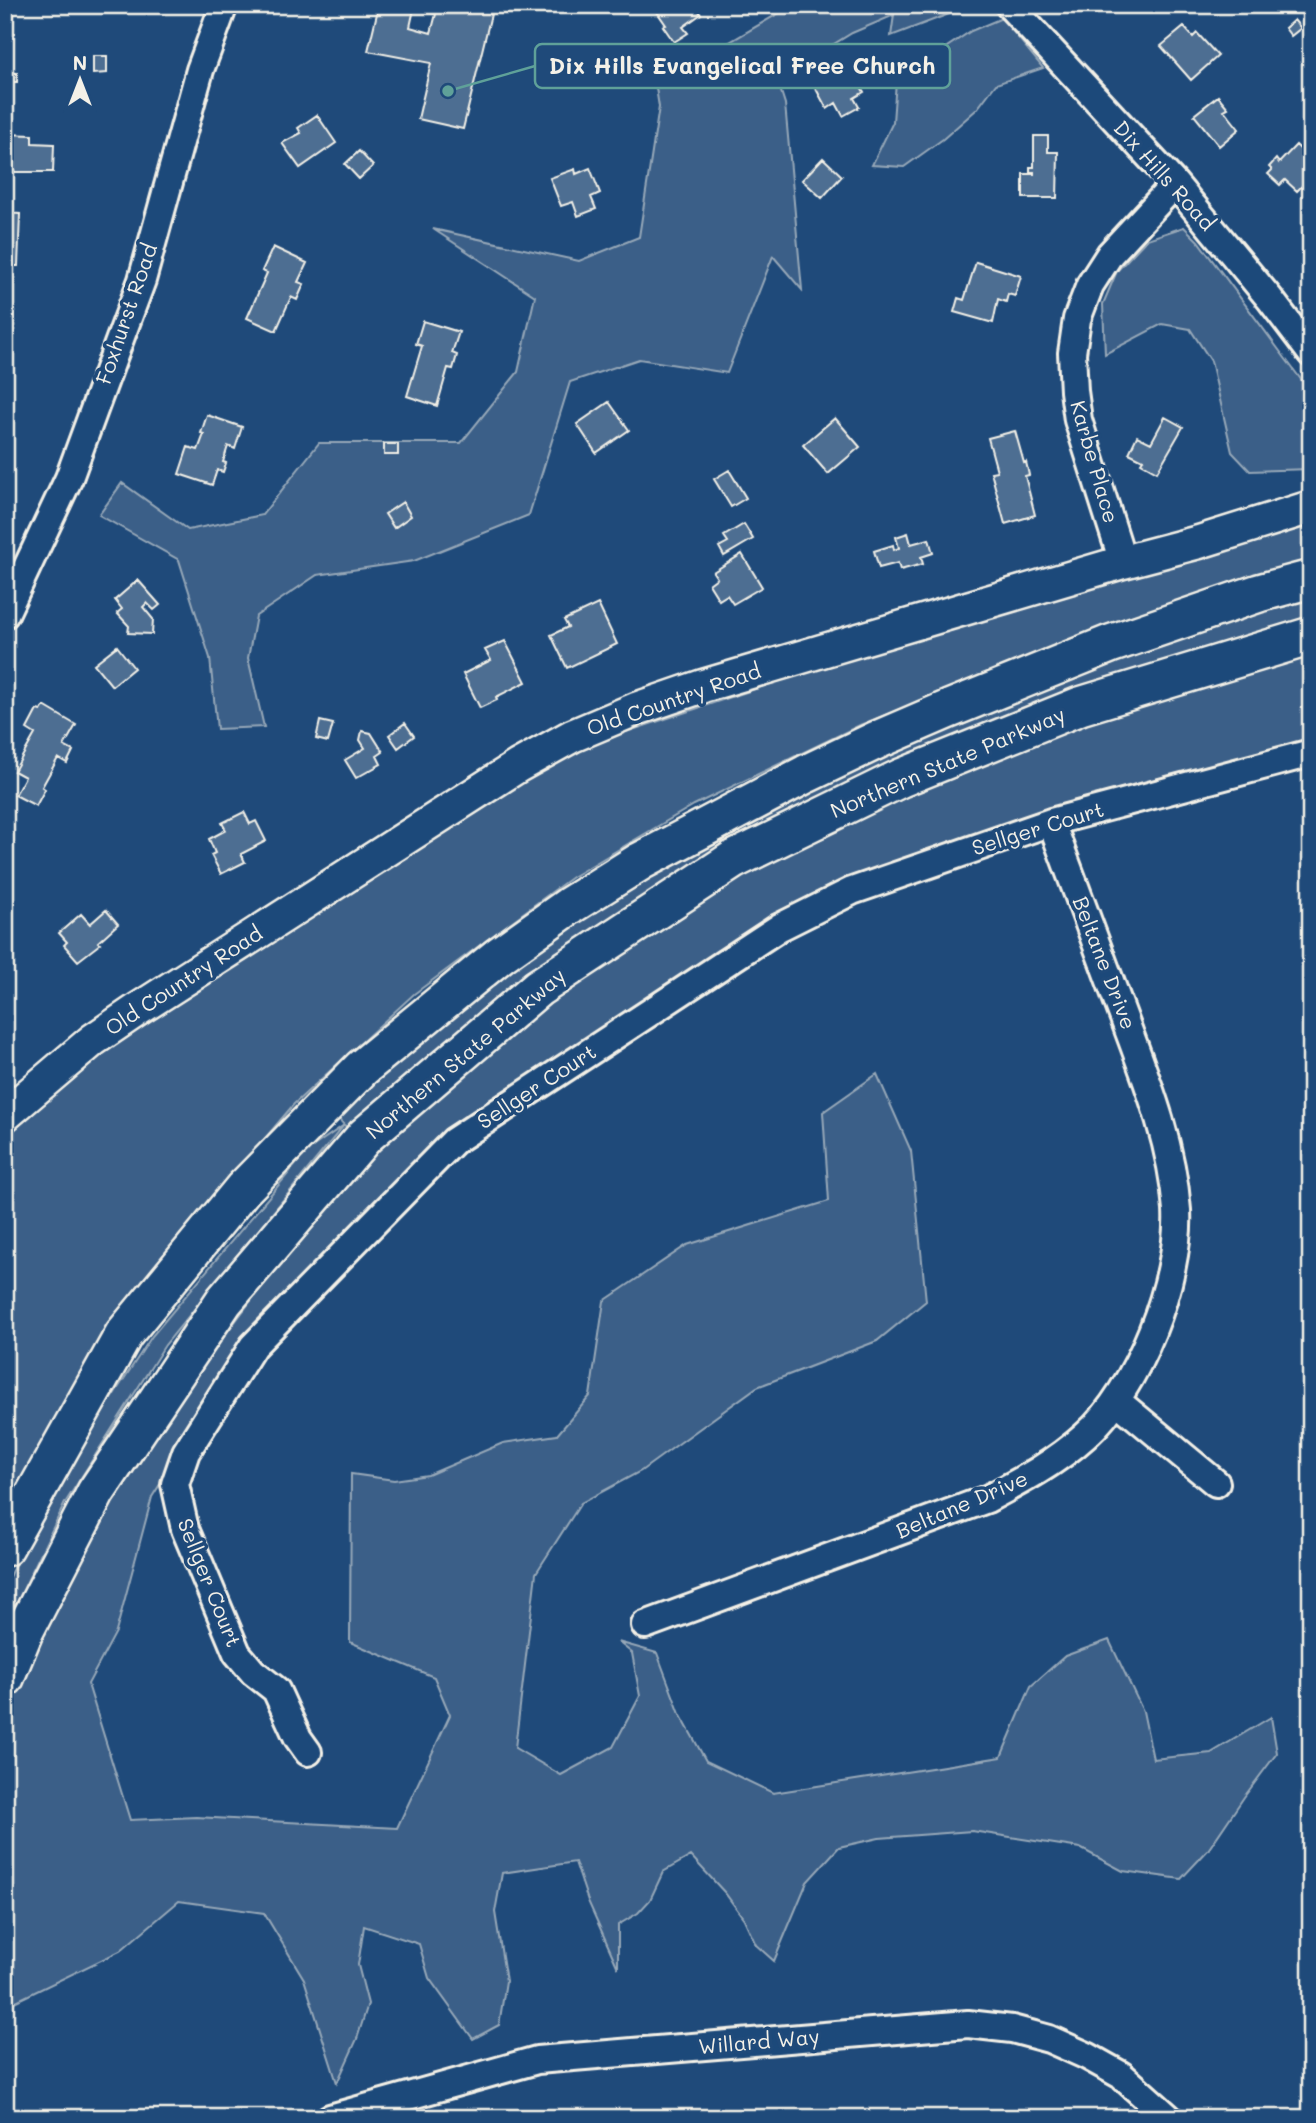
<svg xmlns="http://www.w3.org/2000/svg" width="1316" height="2123" font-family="Mali,sans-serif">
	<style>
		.green { fill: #3a5f88; stroke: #97a8b8; stroke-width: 2 }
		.building { fill: #4d6e92; stroke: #f4f1e8; stroke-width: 2; fill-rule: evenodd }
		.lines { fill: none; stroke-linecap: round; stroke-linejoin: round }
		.minor-casing { stroke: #f4f1e8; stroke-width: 32 }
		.major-casing { stroke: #f4f1e8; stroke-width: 37 }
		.highway-casing { stroke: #f4f1e8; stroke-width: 42 }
		.minor { stroke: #1f4a7a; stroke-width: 26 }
		.major { stroke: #1f4a7a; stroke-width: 32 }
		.highway { stroke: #1f4a7a; stroke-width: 37 }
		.labels { text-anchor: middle; stroke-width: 7; stroke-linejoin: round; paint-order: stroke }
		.street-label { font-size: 21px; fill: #f4f1e8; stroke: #1f4a7a }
		.leader { fill: none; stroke: #5fa199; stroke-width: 2.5 }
		.callout-dot { fill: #5fa199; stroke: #1f4a7a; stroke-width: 2.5 }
		.callout { fill: #1f4a7a; stroke: #5fa199; stroke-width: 2.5 }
		.callout-label { font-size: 23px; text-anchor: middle; font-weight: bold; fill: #f4f1e8 }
	</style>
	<rect width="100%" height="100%" fill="#1f4a7a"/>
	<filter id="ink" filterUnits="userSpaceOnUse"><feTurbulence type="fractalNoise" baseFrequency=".0143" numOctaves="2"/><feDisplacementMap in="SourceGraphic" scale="14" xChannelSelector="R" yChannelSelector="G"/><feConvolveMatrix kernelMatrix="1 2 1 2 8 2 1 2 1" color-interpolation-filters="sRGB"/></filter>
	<g filter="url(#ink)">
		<path class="green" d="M793,5H973L891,36L894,15L852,33L777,79L785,104L802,290L773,256L727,373L639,359L570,382L529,515L414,561L317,575L256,616L248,658L264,727L217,729L210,658L179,560L99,515L122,483L188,530L262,515L319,443H461L518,372L535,296L433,229L579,261L639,237L659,107L656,88L670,68L721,47Z
			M1002,18L1043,68L996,84L977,109L943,139L904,167L872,165L893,122L896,81L971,31Z
			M1184,227L1198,241L1311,393V469L1250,471L1232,452L1211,361L1190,329L1162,324L1105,354L1103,304L1117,271L1147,239Z
			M1311,521V573L1069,642L860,725L694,805L572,877L414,994L294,1104L194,1222L62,1407L5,1512V1138L103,1052L551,764L605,739L873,650Z
			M1311,596V625L817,803L357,1132L344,1125L165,1345L65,1503L5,1627V1585L49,1494L152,1336L308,1150L344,1125L335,1114L427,1027L623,889L809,789L960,720L1156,642Z
			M1311,650V743L900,866L484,1109L250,1342L152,1497L116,1632L88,1684L130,1820L196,1817L397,1828L450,1715L434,1677L350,1642L351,1474L394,1480L428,1475L503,1443L557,1435L590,1396L604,1301L687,1245L829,1201L823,1112L877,1074L911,1151L926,1301L877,1341L757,1387L641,1471L581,1503L536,1573L515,1748L561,1775L613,1747L640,1696L632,1653L618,1642L657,1653L680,1714L706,1761L773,1793L1001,1757L1031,1686L1065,1656L1109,1640L1143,1711L1153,1759L1211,1753L1271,1717L1277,1753L1244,1797L1208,1850L1181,1879L1123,1871L1080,1848L972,1831L879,1838L839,1847L807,1882L774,1961L756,1945L744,1919L725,1893L691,1856L663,1872L650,1900L638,1913L618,1925V1968L588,1901L575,1862L502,1873L495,1912L506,1981L499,2025L473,2039L429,1978L419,1944L364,1926L358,1965L368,2004L357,2039L337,2083L304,1979L264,1913L179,1901L120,1951L14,2002L5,2028V1716L15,1690L80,1551L149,1435L260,1289L359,1168L513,1028L632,938L806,838L1013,742Z"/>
		<path class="building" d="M379,5H472L492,10L463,129L418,119L431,63L368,51ZM414,9L436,14L431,33L410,27Z
			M661,5H695L701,14L683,27L688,33L674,42L663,26L666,25L655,9Z
			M1294,20L1301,28L1291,36L1285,28Z
			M1184,27L1193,37L1197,33L1218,56L1191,80L1161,46Z
			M849,54L859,72L854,74L864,92L854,98L859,107L843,116L836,103L827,109L815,87L824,81L818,72Z
			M93,56H107V73L93,74Z
			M5,61H11V73H17V82H11V91H5Z
			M1218,96L1228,108L1224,110L1239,129L1219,146L1194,115Z
			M317,115L336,143L300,168L282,143L301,133L298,128Z
			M5,134L32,135V143L54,144L53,172H5Z
			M1034,136H1048V152H1058L1057,198H1023V174H1034V172H1030V167H1034Z
			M1296,145L1311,160V189L1305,183L1297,191L1285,180L1280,185L1268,174L1272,170L1269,167L1276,159L1279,163Z
			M359,151L373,166L359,179L345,164Z
			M823,158L842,176L822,198L802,180Z
			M590,168L600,193L591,197L596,209L578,216L573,202L561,206L550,178L575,169L576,174Z
			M5,213L20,214L18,266H5Z
			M273,247L307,263L298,282L304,284L297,300L291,297L276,331L247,318L267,273L262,271Z
			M976,262L1021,276L1015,296L1008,294L1006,302L998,299L993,323L954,312L958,298L964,300Z
			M423,321L459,332L452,353L457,355L453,369L448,368L437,406L407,396L422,346L416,344Z
			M609,402L629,430L596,453L577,424Z
			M207,415L242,427L235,449L228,446L223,462L226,463L223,472L217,470L212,485L179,474L188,447L198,450L204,434L201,433Z
			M1165,417L1183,427L1157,472L1141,463L1143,460L1129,453L1137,436L1151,443Z
			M835,418L860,447L828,474L803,445Z
			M1015,431L1024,463L1026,462L1029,475L1025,476L1035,515L1005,524L991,472L997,471L988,438Z
			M384,444H398V455H384Z
			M729,470L746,498L731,507L714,479Z
			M403,502L411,516L394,528L385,514Z
			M744,524L753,539L724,556L719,547L728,542L724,536Z
			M908,533L911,544L929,539L933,553L921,557L923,564L900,570L898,563L879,568L874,551L893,545L894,550L899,548L896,537Z
			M742,554L762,587L733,604L727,595L719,600L709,584L717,578L713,572Z
			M138,580L160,605L154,610L147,603L143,607L153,619L152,634L128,633L129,626L117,613L122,609L115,600Z
			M598,604L617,644L567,668L551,635L568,627L564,620Z
			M505,641L526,682L496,697L497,700L480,708L463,674L491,660L485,650Z
			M117,646L134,668L112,686L94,664Z
			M44,706L76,725L64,746L73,751L67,763L58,758L42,787L45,789L36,806L15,795L25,777L14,771L35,734L27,729L37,710L41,711Z
			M320,721L333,724L328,742L316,739Z
			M405,723L414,736L398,748L389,735Z
			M362,731L371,733L383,752L377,756L381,764L356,778L345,760L365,748L360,740Z
			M244,812L250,824L256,821L266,841L241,854L245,862L221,874L211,855L215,853L209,839L226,830L222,823Z
			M106,910L118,924L98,942L100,944L78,961L64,945L67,942L59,933L81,914L90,924Z"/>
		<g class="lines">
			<defs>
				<path id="minor" d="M1009,5L1175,184L1270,299L1311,353
					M1123,562L1078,420L1074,391L1072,353L1077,319L1090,285L1110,254L1175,184
					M5,614L69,478L120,339L142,280L200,70L224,5
					M1117,1401L1216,1483
					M645,1625L987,1499C1023,1480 1055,1463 1085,1436C1137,1391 1181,1278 1177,1210C1172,1144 1148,1083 1125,1021C1101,955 1076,889 1051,822
					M308,1752L298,1738L276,1690L253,1672L237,1653L185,1529L175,1484L186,1452L253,1346L454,1141L780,927L852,891L1051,822L1311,753
					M330,2118L537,2060L968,2024L1012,2029L1049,2039L1087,2056L1121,2075L1169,2118"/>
				<path id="major" d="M5,1115L93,1040L140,1008L518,766L572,736L636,709L703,686L1123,562L1199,542L1311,507"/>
				<path id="highway" d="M5,1547L124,1334L243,1189L362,1068L500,955L569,906L641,861L806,774L877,740L949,709L1110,644L1259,593L1311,579
					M5,1678L24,1632L96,1492L224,1301L365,1136L538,988L733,860L901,778L1080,706L1311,636"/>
			</defs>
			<use href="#minor" class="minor-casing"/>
			<use href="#major" class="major-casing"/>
			<use href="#highway" class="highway-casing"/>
			<use href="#minor" class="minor"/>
			<use href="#major" class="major"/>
			<use href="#highway" class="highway"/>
		</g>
	</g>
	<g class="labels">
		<g class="street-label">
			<text transform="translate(1164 176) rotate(48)" y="7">Dix Hills Road</text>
			<text transform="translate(127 314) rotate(-71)" y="7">Foxhurst Road</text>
			<text transform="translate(1094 462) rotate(74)" y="7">Karbe Place</text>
			<text transform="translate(674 700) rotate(-19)" y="7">Old Country Road</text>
			<text transform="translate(948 763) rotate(-23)" y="7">Northern State Parkway</text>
			<text transform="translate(1038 829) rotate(-17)" y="7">Sellger Court</text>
			<text transform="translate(1104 963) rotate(69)" y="7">Beltane Drive</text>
			<text transform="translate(184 981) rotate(-33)" y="7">Old Country Road</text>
			<text transform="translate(466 1054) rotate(-40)" y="7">Northern State Parkway</text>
			<text transform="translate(537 1087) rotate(-33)" y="7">Sellger Court</text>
			<text transform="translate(962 1505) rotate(-23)" y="7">Beltane Drive</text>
			<text transform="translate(209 1583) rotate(68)" y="7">Sellger Court</text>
			<text transform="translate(759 2042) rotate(-5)" y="7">Willard Way</text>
		</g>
	</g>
	<path class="leader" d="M448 91L535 66"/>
	<circle class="callout-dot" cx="448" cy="91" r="7"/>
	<rect class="callout" x="535" y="44" width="415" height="44" rx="7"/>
	<g class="callout-label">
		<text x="742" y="74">Dix Hills Evangelical Free Church</text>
	</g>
	<rect width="1316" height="2123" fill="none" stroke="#1f4a7a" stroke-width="28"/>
	<rect x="14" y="14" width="1288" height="2095" fill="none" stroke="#f4f1e8" stroke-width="2.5" filter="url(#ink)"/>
	<g transform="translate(80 80)" stroke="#1f4a7a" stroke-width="5" paint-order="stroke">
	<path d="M0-5L12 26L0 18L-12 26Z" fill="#f4f1e8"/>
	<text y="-10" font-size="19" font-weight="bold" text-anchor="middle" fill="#f4f1e8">N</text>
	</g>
</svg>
